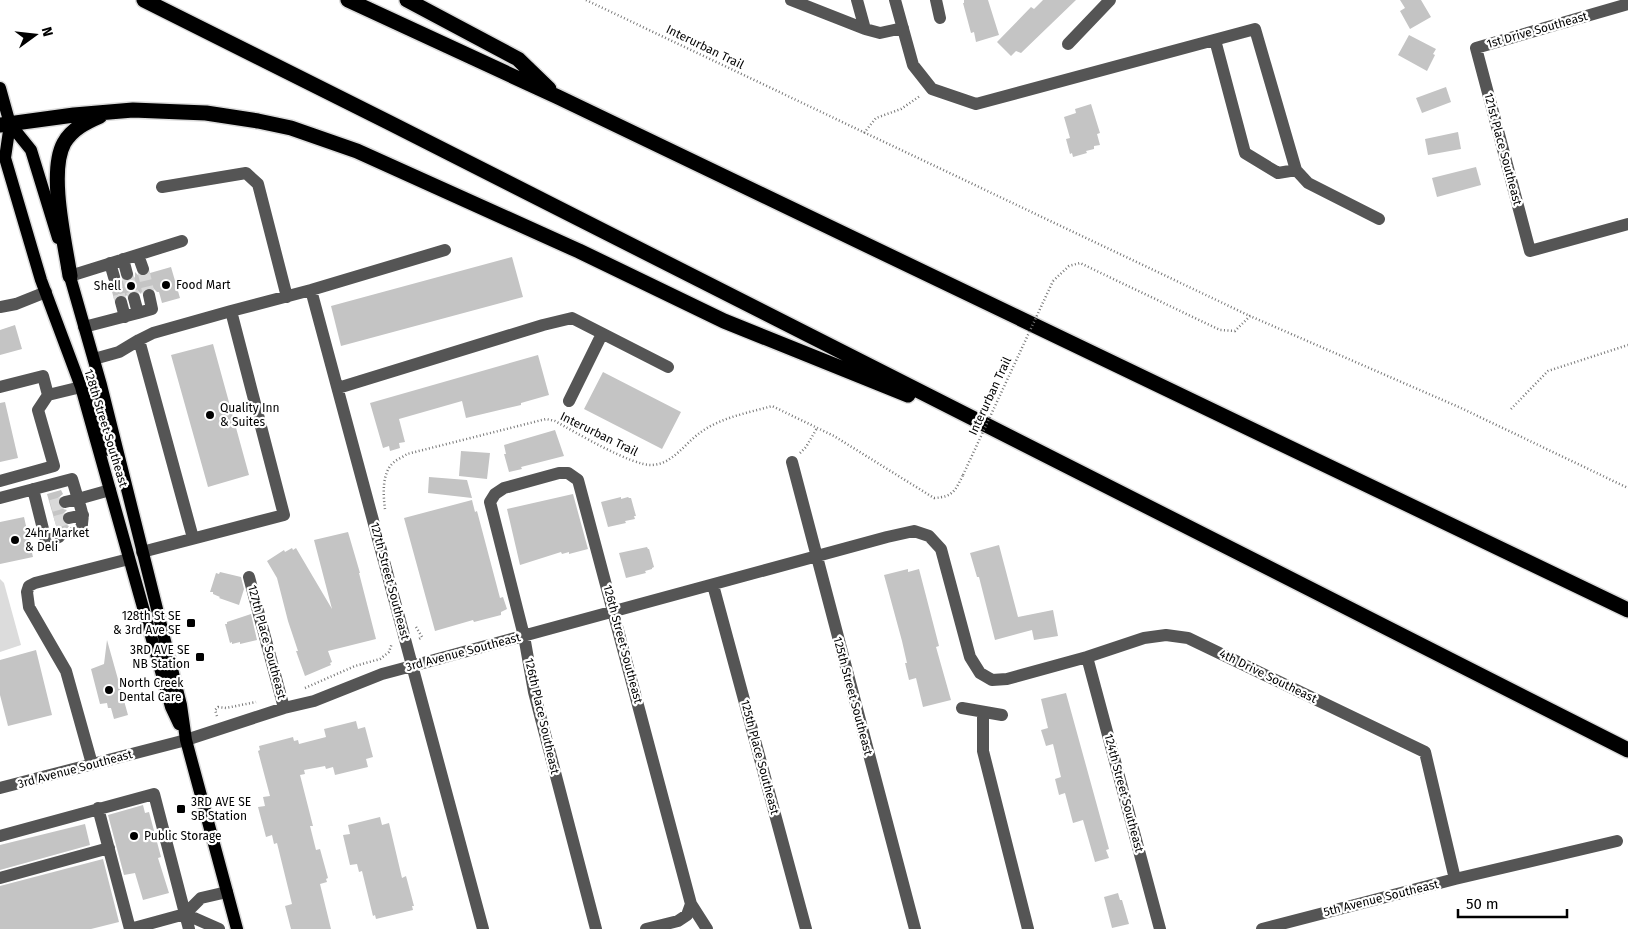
<svg xmlns="http://www.w3.org/2000/svg" width="1628" height="929" font-family="'Fira Sans',sans-serif">
	<style>
		.green { fill: #dcdcdc }
		.building { fill: #c4c4c4 }
		.lines { fill: none; stroke-linecap: round; stroke-linejoin: round }
		.minor-tunnel { stroke: #d9d9d9; stroke-width: 12; stroke-dasharray: 12 6; stroke-linecap: butt }
		.major-casing { stroke: #dbdbdb; stroke-width: 15 }
		.highway-casing { stroke: #dbdbdb; stroke-width: 18 }
		.path { stroke: #777; stroke-width: 2.5; stroke-dasharray: 1 2.5; stroke-linecap: butt }
		.minor { stroke: #555; stroke-width: 12 }
		.major { stroke: #000; stroke-width: 12 }
		.highway { stroke: #000; stroke-width: 15 }
		.path-bridge { stroke: #777; stroke-width: 2.5; stroke-dasharray: 1 2.5; stroke-linecap: butt }
		.poi-dot { fill: #000; stroke: #fff; stroke-width: 2 }
		.labels { text-anchor: middle; stroke-width: 4.5; stroke-linejoin: round; paint-order: stroke }
		.street-label { font-size: 12px; fill: #000; stroke: #fff }
		.poi-label { font-size: 12px; fill: #000; stroke: #fff; text-anchor: start }
	</style>
	<rect width="100%" height="100%" fill="#fff"/>
	<path class="green" d="M0,579L4,583L21,645L0,652Z"/>
	<path class="building" d="M964,0H988L999,35L976,42L974,32L971,33L963,3H964Z
		M1043,0H1076L1021,53L1016,51L1011,56L997,42L1031,7L1034,9Z
		M1400,0H1421L1431,17L1410,29L1400,11L1405,8Z
		M1409,35L1436,49L1433,54L1435,55L1427,71L1398,55Z
		M1446,87L1451,102L1422,113L1416,98Z
		M1091,104L1100,133L1097,134L1100,145L1094,146V149L1086,151L1087,153L1073,157L1072,153L1070,154L1066,139L1070,138L1064,117L1076,113L1075,109Z
		M1458,132L1461,149L1428,155L1425,139Z
		M1476,167L1481,185L1437,197L1432,178Z
		M512,257L523,297L341,346L331,306Z
		M171,267L180,298L162,303L159,292H157L152,287H148L143,289L141,294L137,290H132L126,296L119,294L114,299L110,284L117,285L121,280L130,282L135,277V272L138,275L145,277L150,273Z
		M15,325L22,349L0,355V330Z
		M213,344L249,475L208,487L171,355Z
		M538,355L549,395L521,403V405L466,418L462,401L399,419L405,442L399,443L400,448L390,451L389,446L383,448L370,403Z
		M603,372L681,412L662,449L584,409Z
		M5,402L18,458L0,462V403Z
		M555,430L564,456L521,467L522,469L509,472L504,454H506L504,445Z
		M461,451L490,453L487,479L459,476Z
		M429,477L467,480L472,498L428,493Z
		M61,490L63,494L57,499V503L59,508L67,510L61,516L63,523L69,526L65,532L57,529L47,494Z
		M573,494L588,549L569,554V552L562,554L561,552L520,565L507,509Z
		M621,497V499L628,497L629,498H631L636,516H634L635,519L625,521L626,523L608,527L601,502Z
		M472,500L475,512L477,511L500,598L503,597L507,609L501,612V615L474,622L473,620L435,631L404,518Z
		M24,517L33,557L0,564V522Z
		M348,532L360,573H359L376,639L328,651L332,662L330,663L331,665L305,676L296,651H298L288,621L277,578L267,561L284,550L285,552L292,548L293,550L296,548L332,609L314,540Z
		M999,545L1018,617L1053,610L1058,636L1034,640L1032,630L995,640L979,577H977L970,553Z
		M647,547L648,549H649L654,567L652,568V569L645,571L646,573L626,578L619,553Z
		M908,569V572L919,569L939,646L936,647L951,700L923,707L916,678L909,680L905,663H907L902,641L884,575Z
		M220,572L241,577L244,589L239,605L219,598L220,597L213,594V592H210L216,573L219,574Z
		M251,614L257,640L240,644V642L232,644V642L230,643L225,624H227V622Z
		M107,640L128,715L114,719L111,708H108L107,703L100,704L91,669L104,664Z
		M36,650L52,715L8,726L0,695V660Z
		M1066,693L1109,849L1106,850L1109,858L1095,862L1083,820L1073,823L1065,793L1059,795L1055,779L1061,777L1053,744L1046,746L1041,730L1048,728L1041,699Z
		M356,721L358,729L365,727L373,757L366,759L368,767L335,775L333,767L326,769L325,766L304,770L305,774L300,775L313,826H310L316,850L320,849L328,878L326,879L327,882L320,884L331,929H291L285,906L292,904L277,843L274,844L272,835L266,837L258,807L265,806L263,797L270,796L258,751L260,750L259,746L293,737L294,741L298,740L299,744L326,737L324,729Z
		M143,805L145,813L149,812L161,857L158,858L169,893L143,900L135,873L124,875L108,815Z
		M380,817L382,825L389,823L402,878L406,876L414,906H412L413,910L376,919L375,915L373,916L362,871L359,872L357,864L350,865L343,835L350,834L348,825Z
		M85,824L90,845L0,870V845Z
		M103,859L119,922L91,929H0V886Z
		M1118,893L1120,900H1122L1129,924L1112,928L1104,897Z"/>
	<g class="lines">
		<path class="minor-tunnel" d="M143,269L149,295
			M127,274L134,298
			M114,277L121,302
			M51,506L65,502
			M55,522L69,518"/>
		<defs>
			<path id="major" d="M0,88L10,124L5,158L41,280L81,387L171,707L179,724
				M10,124L31,150L58,238
				M67,266L101,385L181,705L186,740L237,929
				M83,389L96,404L109,450"/>
			<path id="highway" d="M144,0L390,123L1628,750
				M348,0L558,97L1628,610
				M407,0L518,59L549,89
				M0,125L74,115L133,110L206,113L258,121L291,128L357,151L579,251L724,321L908,395
				M70,276C65,243 48,172 64,143C72,129 86,122 100,116"/>
		</defs>
		<use href="#major" class="major-casing"/>
		<use href="#highway" class="highway-casing"/>
		<path class="path" d="M586,0L1250,316
			M864,133L876,118L901,109L920,96
			M1053,281L1069,266L1080,263L1220,330L1235,331L1250,316L1461,408L1628,488
			M1511,409L1548,371L1628,345
			M800,453L806,447L817,428
			M385,509C383,494 382,473 393,463C397,459 403,457 407,454L546,419L555,421C575,432 632,466 652,465C673,464 685,443 701,432C722,417 748,413 772,406L834,436L934,498C953,497 955,491 963,475
			M416,627L422,637L419,639
			M305,688L355,666L380,659L389,652L392,643
			M217,716L215,710L218,707L226,708L256,702"/>
		<path class="minor" d="M791,0L865,29
			M857,0L865,29L880,33L903,28
			M895,0L913,65L932,89L976,104L1255,29L1296,170L1278,173L1245,153L1215,40
			M936,0L940,18
			M1628,4L1476,48L1530,251L1628,224
			M1068,44L1110,0
			M1296,170L1308,183L1379,219
			M162,187L246,173L258,184L287,297
			M138,255L143,269
			M123,259L127,274
			M110,263L114,277
			M70,276L182,241
			M311,290L483,929
			M121,302L125,317
			M0,307L16,304L46,292
			M231,311L311,290L445,250
			M138,313L152,309L149,295
			M84,327L138,313L134,298
			M94,359L119,352L139,340
			M0,387L43,376L48,395L81,387
			M338,388L543,325L572,318L668,367
			M569,401L602,334
			M792,462L915,929
			M0,481L54,466L38,410L48,395
			M33,489L46,541L59,537
			M0,498L72,479L78,499L110,490
			M65,502L78,499C82,512 85,518 80,531L73,533
			M69,518L83,515
			M142,552L284,515L231,311L153,333L139,340L193,538
			M249,577L284,708
			M713,585L806,929
			M1087,657L1160,929
			M962,708L1002,715
			M983,712V751L1028,929
			M92,764L66,671L29,607L27,592L29,586L35,583L129,559
			M0,788L186,740L284,708L314,701L382,674L412,666L887,537L914,531L929,536L941,549L970,657L980,673L992,680L1007,679L1087,657L1144,638L1166,635L1188,638L1425,752L1455,879
			M98,808L130,929
			M0,836L154,794L189,929
			M0,878L109,848
			M130,929L185,914
			M219,929L185,914L201,898L227,892
			M596,929L534,692L524,636L490,502L495,494L504,488L559,473H568L578,480L691,904L707,929
			M646,929L678,921L687,915L691,904
			M1262,929L1455,879L1617,841"/>
		<use href="#major" class="major"/>
		<use href="#highway" class="highway"/>
		<path class="path-bridge" d="M963,475L1053,281"/>
	</g>
	<g class="poi-dot">
		<circle cx="166" cy="285" r="5"/>
		<circle cx="131" cy="286" r="5"/>
		<circle cx="210" cy="415" r="5"/>
		<circle cx="15" cy="540" r="5"/>
		<rect x="186" y="618" width="10" height="10" rx="2.5"/>
		<rect x="195" y="652" width="10" height="10" rx="2.5"/>
		<circle cx="109" cy="690" r="5"/>
		<rect x="176" y="804" width="10" height="10" rx="2.5"/>
		<circle cx="134" cy="836" r="5"/>
	</g>
	<g class="labels">
		<g class="street-label">
			<text transform="translate(1537 30) rotate(-16)" y="4">1st Drive Southeast</text>
			<text transform="translate(705 47) rotate(26)" y="4">Interurban Trail</text>
			<text transform="translate(1503 149) rotate(75)" y="4">121st Place Southeast</text>
			<text transform="translate(990 396) rotate(-65)" y="4">Interurban Trail</text>
			<text transform="translate(106 428) rotate(73)" y="4">128th Street Southeast</text>
			<text transform="translate(599 434) rotate(26)" y="4">Interurban Trail</text>
			<text transform="translate(390 581) rotate(75)" y="4">127th Street Southeast</text>
			<text transform="translate(267 642) rotate(75)" y="4">127th Place Southeast</text>
			<text transform="translate(623 644) rotate(75)" y="4">126th Street Southeast</text>
			<text transform="translate(463 652) rotate(-15)" y="4">3rd Avenue Southeast</text>
			<text transform="translate(1268 676) rotate(26)" y="4">4th Drive Southeast</text>
			<text transform="translate(853 696) rotate(75)" y="4">125th Street Southeast</text>
			<text transform="translate(542 716) rotate(77)" y="4">126th Place Southeast</text>
			<text transform="translate(760 757) rotate(75)" y="4">125th Place Southeast</text>
			<text transform="translate(75 769) rotate(-15)" y="4">3rd Avenue Southeast</text>
			<text transform="translate(1124 793) rotate(75)" y="4">124th Street Southeast</text>
			<text transform="translate(1381 898) rotate(-14)" y="4">5th Avenue Southeast</text>
		</g>
		<g class="poi-label">
			<text x="176" y="289">Food Mart</text>
			<text x="121" y="290" text-anchor="end">Shell</text>
			<text x="220" y="412">Quality Inn<tspan x="220" dy="14">&amp; Suites</tspan></text>
			<text x="25" y="537">24hr Market<tspan x="25" dy="14">&amp; Deli</tspan></text>
			<text x="181" y="620" text-anchor="end">128th St SE<tspan x="181" dy="14">&amp; 3rd Ave SE</tspan></text>
			<text x="190" y="654" text-anchor="end">3RD AVE SE<tspan x="190" dy="14">NB Station</tspan></text>
			<text x="119" y="687">North Creek<tspan x="119" dy="14">Dental Care</tspan></text>
			<text x="191" y="806">3RD AVE SE<tspan x="191" dy="14">SB Station</tspan></text>
			<text x="144" y="840">Public Storage</text>
		</g>
	</g>
	<g transform="translate(35 35) rotate(75)" stroke="#ffffff" stroke-width="4" paint-order="stroke">
	<path d="M0-4L9 19L0 12L-9 19Z" fill="#000000"/>
	<text y="-8" font-size="14" font-weight="bold" text-anchor="middle" fill="#000000">N</text>
	</g>
	<path d="M1458 909v8h109v-8" fill="none" stroke="#000000" stroke-width="2.5"/>
	<text x="1466" y="909" font-size="15" fill="#000000" stroke="#ffffff" stroke-width="4" paint-order="stroke">50 m</text>
</svg>
